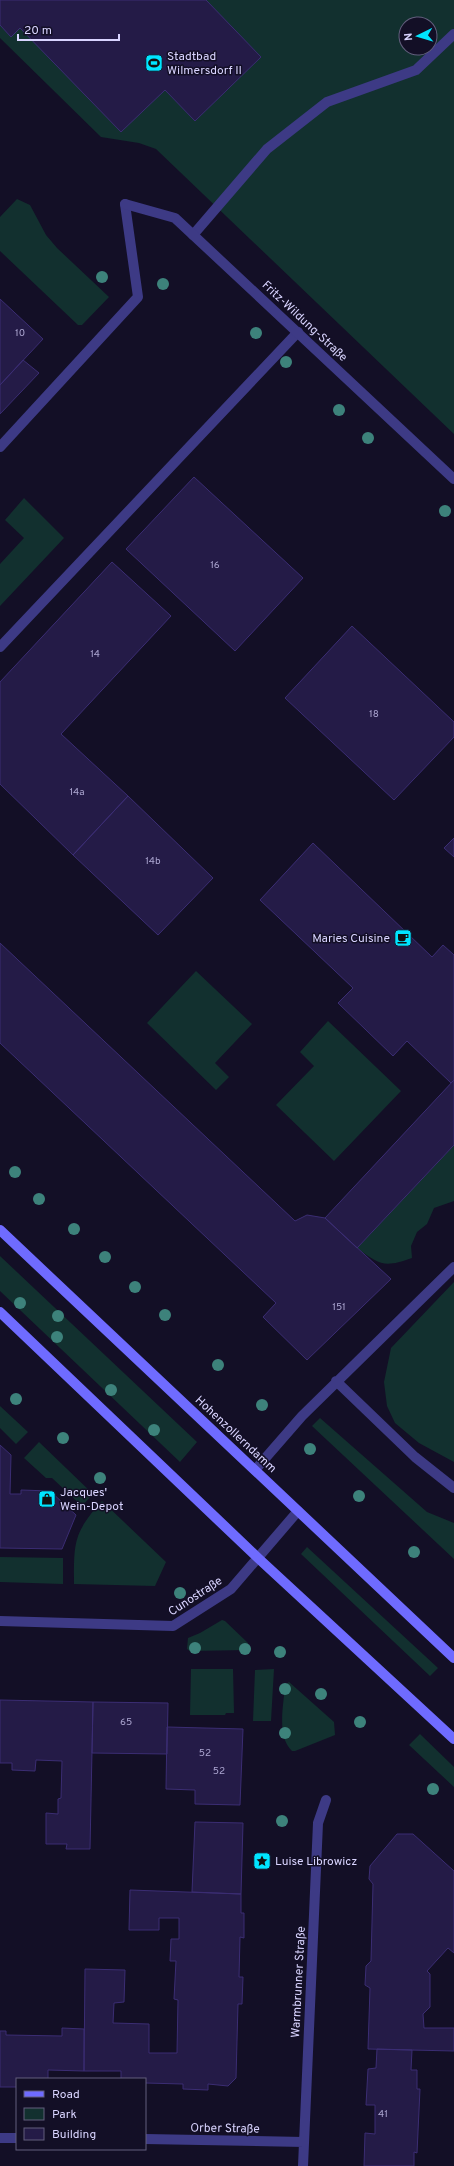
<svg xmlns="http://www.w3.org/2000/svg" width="454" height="2166" font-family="Overpass,sans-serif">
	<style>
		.green { fill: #12302f; fill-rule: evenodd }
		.building { fill: #241b47; stroke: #3b2d73 }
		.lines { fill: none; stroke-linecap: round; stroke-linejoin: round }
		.lane { stroke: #3d3a85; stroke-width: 10 }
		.street { stroke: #3d3a85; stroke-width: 10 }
		.secondary { stroke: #6f6bff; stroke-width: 10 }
		.tree { fill: #3d827b }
		.labels { text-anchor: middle; stroke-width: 3; stroke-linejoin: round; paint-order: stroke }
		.number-label { font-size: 10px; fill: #aca6d1 }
		.poi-label { font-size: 12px; fill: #d9d4ff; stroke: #130f26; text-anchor: start }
		.street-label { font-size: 12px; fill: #d9d4ff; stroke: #130f26 }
	</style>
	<rect width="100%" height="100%" fill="#130f26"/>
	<path class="green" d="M0,0H454V434L156,149L139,143L101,137L0,38ZM406,24H430V48H406Z
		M17,199L30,205L46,235L57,248L109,297L82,325H78L0,251V217Z
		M24,498L64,538L0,606V564L24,538L5,520Z
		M196,971L252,1024L215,1063L229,1077L216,1090L147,1023Z
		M328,1021L401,1091L334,1161L276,1105L314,1066L300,1052Z
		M454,1145V1201L434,1208L427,1224L417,1232L411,1246L412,1258C384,1268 380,1265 357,1248Z
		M0,1256L197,1442L180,1462L0,1291Z
		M454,1282V1462L419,1443L395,1423L387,1406L384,1382L391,1348Z
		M0,1406L28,1432L16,1444L0,1428Z
		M320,1418L427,1512L454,1523V1559L312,1426Z
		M39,1442L93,1494L82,1506L52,1478H46L24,1458Z
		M102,1501L166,1562L155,1586L74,1584C74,1543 73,1533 102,1501Z
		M307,1547L438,1668L430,1676L301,1554Z
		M0,1557L63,1558V1584L0,1582Z
		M222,1620L225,1621L248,1643L247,1650L190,1651L187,1649L188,1638L200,1633Z
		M191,1669H233L234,1713H226L225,1715H190Z
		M274,1669L271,1721H253L255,1670Z
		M289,1682L334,1722L335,1735L295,1751H292C276,1736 284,1704 285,1685Z
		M420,1734L454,1767V1787L409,1745Z"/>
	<path class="building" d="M0,0H206L261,57L195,121L165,90L121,132L20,28L11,37L0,25Z
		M0,299L43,339L0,385Z
		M23,360L39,373L0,414V385Z
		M194,477L303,578L235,651L126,549Z
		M112,562L171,616L61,734L128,796L73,855L0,784V682Z
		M352,626L454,722V737L394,800L285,698Z
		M128,796L213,878L158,935L73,855Z
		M454,838V857L444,848Z
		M313,843L432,957L443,945L454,955V1080L451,1083L407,1041L393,1056L338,1003L353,988L260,900Z
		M0,943L295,1221L307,1215L325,1218L391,1279L307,1360L263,1317L276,1303L0,1043Z
		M454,1080V1145L357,1248L325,1218Z
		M0,1445L11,1455L10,1494H21V1490L50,1491L76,1515L62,1549L0,1548Z
		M0,1700L93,1702L90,1849H66L67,1844H46V1813L58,1814V1799L61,1798L62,1761L36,1760L35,1771L12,1770V1763H0Z
		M93,1702L168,1703L167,1754L92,1753Z
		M167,1727L243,1729L240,1805L195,1804V1790L166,1789Z
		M195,1822L243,1823L241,1894L192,1892Z
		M397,1834H413L454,1871V1953L448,1948L427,1971L430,1974V2007L423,2014L424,2028H454V2051L368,2049L370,1988L365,1985L366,1966L371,1961L373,1884L369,1879L370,1866Z
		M130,1890L241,1894V1913H244V1938L240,1937L239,1977H243L242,2004H238L236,2078L228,2086L208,2084V2090L183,2089V2084L145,2083V2079H121V2071H84L85,1969L125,1970L124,2002L114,2003L113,2023L149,2024V2053H177L178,2000L174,1999L176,1961H170L171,1939H179V1918H159V1930H129Z
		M62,2028L84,2029V2071L48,2070V2079H17V2087H0V2031H6V2035L62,2036Z
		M377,2049L412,2050L411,2070H417V2089H420L417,2153L414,2152V2166H364L365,2133L375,2134V2105H366L368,2069L376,2068Z"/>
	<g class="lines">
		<path class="lane" d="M193,235L267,149L327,102L416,70L454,34
			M0,447L138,297L125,204
			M0,647L298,332
			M336,1381L415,1457L454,1488
			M255,1470L302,1416L454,1267"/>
		<path class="street" d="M125,204L175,218L454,479
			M0,1621L173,1626L231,1589L298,1511
			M0,2138H17
			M145,2139L304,2142
			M303,2166L318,1823L326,1800"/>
		<path class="secondary" d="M0,1230L454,1658
			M0,1312L258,1558L454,1739"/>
	</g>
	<g class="tree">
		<circle cx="102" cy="277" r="6"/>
		<circle cx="163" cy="284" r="6"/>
		<circle cx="256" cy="333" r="6"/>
		<circle cx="286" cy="362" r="6"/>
		<circle cx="339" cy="410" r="6"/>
		<circle cx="368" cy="438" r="6"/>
		<circle cx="445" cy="511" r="6"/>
		<circle cx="15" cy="1172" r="6"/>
		<circle cx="39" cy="1199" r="6"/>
		<circle cx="74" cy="1229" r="6"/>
		<circle cx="105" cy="1257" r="6"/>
		<circle cx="135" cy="1287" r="6"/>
		<circle cx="20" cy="1303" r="6"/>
		<circle cx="165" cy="1315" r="6"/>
		<circle cx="58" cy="1316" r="6"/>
		<circle cx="57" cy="1337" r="6"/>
		<circle cx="218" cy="1365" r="6"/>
		<circle cx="111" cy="1390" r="6"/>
		<circle cx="16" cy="1399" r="6"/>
		<circle cx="262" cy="1405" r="6"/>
		<circle cx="154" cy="1430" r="6"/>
		<circle cx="63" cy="1438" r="6"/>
		<circle cx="310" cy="1449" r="6"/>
		<circle cx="100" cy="1478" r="6"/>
		<circle cx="359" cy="1496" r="6"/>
		<circle cx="414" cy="1552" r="6"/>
		<circle cx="180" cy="1593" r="6"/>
		<circle cx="195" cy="1648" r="6"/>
		<circle cx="245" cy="1649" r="6"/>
		<circle cx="280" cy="1652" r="6"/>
		<circle cx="285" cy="1689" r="6"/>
		<circle cx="321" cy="1694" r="6"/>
		<circle cx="360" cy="1722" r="6"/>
		<circle cx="285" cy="1733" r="6"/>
		<circle cx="433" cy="1789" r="6"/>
		<circle cx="282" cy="1821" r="6"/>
	</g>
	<defs>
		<symbol id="stadium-square" viewBox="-11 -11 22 22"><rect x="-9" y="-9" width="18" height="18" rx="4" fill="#00e5ff" stroke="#130f26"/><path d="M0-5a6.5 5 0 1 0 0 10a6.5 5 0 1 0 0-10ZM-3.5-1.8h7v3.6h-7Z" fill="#111"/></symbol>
		<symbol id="cafe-square" viewBox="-11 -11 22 22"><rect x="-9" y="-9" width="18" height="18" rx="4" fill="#00e5ff" stroke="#130f26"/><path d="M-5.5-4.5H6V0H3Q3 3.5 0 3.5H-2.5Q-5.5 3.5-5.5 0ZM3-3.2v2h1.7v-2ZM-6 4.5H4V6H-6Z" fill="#111"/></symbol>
		<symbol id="shop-square" viewBox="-11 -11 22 22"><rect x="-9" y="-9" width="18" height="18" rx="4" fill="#00e5ff" stroke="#130f26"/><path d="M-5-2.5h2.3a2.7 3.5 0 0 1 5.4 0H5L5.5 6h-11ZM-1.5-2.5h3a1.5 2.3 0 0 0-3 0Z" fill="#111"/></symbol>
		<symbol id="sight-square" viewBox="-11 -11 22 22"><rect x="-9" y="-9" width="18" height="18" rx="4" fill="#00e5ff" stroke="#130f26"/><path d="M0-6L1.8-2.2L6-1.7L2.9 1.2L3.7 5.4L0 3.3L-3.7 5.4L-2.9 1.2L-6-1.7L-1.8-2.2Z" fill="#111"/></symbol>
	</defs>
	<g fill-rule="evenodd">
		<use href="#stadium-square" x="144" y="53" width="20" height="20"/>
		<use href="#cafe-square" x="393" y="928" width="20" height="20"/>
		<use href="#shop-square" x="37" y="1489" width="20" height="20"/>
		<use href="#sight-square" x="252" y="1851" width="20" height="20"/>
	</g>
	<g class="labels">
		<g class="number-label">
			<text x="20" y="336">10</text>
			<text x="215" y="568">16</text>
			<text x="95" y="657">14</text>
			<text x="374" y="717">18</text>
			<text x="77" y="795">14a</text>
			<text x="153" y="864">14b</text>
			<text x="339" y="1310">151</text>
			<text x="126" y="1725">65</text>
			<text x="205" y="1756">52</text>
			<text x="219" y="1774">52</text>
			<text x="383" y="2117">41</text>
		</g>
		<g class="poi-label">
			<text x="167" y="60">Stadtbad<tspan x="167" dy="14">Wilmersdorf II</tspan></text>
			<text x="390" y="942" text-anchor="end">Maries Cuisine</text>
			<text x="60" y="1496">Jacques'<tspan x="60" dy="14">Wein-Depot</tspan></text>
			<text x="275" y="1865">Luise Librowicz</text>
		</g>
		<g class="street-label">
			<text transform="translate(305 321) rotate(43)" y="4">Fritz-Wildung-Straße</text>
			<text transform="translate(236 1434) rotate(43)" y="4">Hohenzollerndamm</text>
			<text transform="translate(195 1596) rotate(-33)" y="4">Cunostraße</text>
			<text transform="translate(298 1982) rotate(-87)" y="4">Warmbrunner Straße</text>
			<text transform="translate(225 2128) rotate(1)" y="4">Orber Straße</text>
		</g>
	</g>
	<rect x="16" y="2078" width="130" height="72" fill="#130f26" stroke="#625e7d"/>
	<rect x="24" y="2091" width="20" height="6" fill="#6f6bff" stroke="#625e7d"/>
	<text x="52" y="2098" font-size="12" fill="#d9d4ff">Road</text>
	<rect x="24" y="2108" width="20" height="12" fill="#12302f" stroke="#625e7d"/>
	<text x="52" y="2118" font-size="12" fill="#d9d4ff">Park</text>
	<rect x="24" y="2128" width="20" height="12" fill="#241b47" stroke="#625e7d"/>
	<text x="52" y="2138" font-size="12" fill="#d9d4ff">Building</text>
	<g transform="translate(418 36) rotate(265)"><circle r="19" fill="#130f26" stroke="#625e7d"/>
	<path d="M0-3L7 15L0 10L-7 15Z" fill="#00e5ff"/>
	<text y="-6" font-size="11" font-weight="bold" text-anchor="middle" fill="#d9d4ff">N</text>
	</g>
	<path d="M18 34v6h101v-6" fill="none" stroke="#d9d4ff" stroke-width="2"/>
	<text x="24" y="34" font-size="12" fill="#d9d4ff" stroke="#130f26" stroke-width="3" paint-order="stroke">20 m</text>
</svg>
